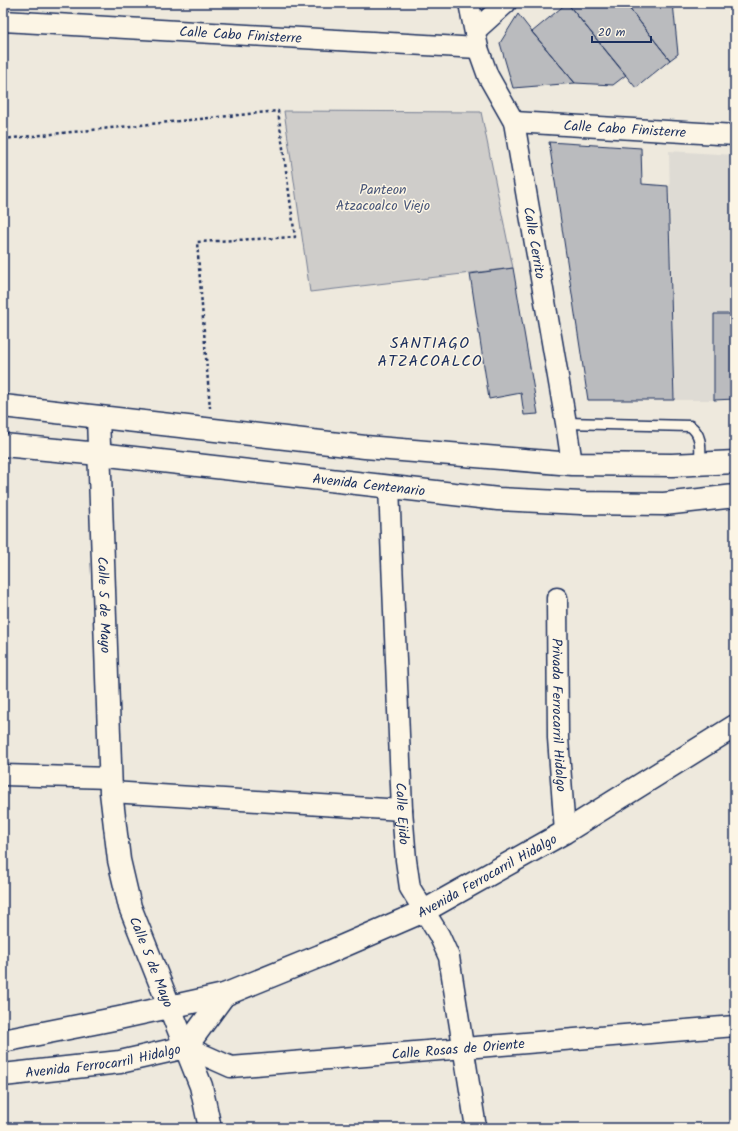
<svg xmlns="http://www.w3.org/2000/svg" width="738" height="1131" font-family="Kalam,sans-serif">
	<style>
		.built { fill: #dedbd4 }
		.green { fill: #cfcdca; stroke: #757e94 }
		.building { fill: #babbbe; stroke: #1b2f5e }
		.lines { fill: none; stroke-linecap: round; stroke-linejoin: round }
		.service-casing { stroke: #1b2f5e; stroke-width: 13 }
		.minor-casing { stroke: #1b2f5e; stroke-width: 23 }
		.tertiary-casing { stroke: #1b2f5e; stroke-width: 25 }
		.primary-casing { stroke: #1b2f5e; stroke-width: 25 }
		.path { stroke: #1b2f5e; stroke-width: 2.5; stroke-dasharray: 3 3; stroke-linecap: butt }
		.service { stroke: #fcf5e5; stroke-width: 10 }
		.minor { stroke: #fcf5e5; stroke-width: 20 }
		.tertiary { stroke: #fcf5e5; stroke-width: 22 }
		.primary { stroke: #fcf5e5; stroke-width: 22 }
		.labels { text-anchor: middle; stroke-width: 3; stroke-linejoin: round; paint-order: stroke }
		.street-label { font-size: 14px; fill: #1b2f5e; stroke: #fcf5e5 }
		.park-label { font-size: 14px; fill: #485679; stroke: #fcf5e5 }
		.quarter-label { font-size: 16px; letter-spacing: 1px; fill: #1b2f5e; stroke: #fcf5e5 }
	</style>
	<rect width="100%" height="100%" fill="#eee9dd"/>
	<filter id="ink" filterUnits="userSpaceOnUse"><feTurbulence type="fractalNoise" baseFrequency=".025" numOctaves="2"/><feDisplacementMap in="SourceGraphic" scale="8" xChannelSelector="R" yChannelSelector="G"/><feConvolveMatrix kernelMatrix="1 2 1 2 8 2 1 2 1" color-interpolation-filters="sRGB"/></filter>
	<g filter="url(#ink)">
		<path class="built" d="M669,151L735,155V314H714V400H674Z"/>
		<path class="green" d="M284,111L481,112L513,268L310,292Z"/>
		<path class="building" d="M567,3L626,75L613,85L575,83L532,32Z
			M567,3H625L670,60L636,88Z
			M625,3H673L678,54L670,60Z
			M518,14L532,32L575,83L513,88L500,43Z
			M549,142L641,148L642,184L668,186L674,400H588Z
			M513,268L538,414L524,415L521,393L489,399L470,274Z
			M714,314H735V399L714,400Z"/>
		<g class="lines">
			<defs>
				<path id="service" d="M566,423L690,426C703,435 700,450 700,463"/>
				<g id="minor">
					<path id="s1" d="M469,3L478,48L488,76L514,122L566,423L572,464"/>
					<path id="s2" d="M3,21L478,48"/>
					<path d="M476,30L506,3"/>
					<path id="s3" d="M514,122L735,135"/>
					<path id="s4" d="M389,486L402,810L406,860L410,888L439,935L449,957L476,1128"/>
					<path id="s5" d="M557,598L558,738L565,832"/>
					<path d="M3,775L110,778"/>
					<path d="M111,792L402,810"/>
					<path id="s6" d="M186,1047L231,1067L735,1026"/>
				</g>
				<g id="tertiary">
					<path id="s7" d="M98,417L111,792L119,860L130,907L201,1086L210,1128"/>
					<path id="s8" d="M3,1041L119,1018L224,995L320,956L424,911L565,832L735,726"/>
					<path id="s9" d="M3,1075L120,1062L186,1047L224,995"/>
				</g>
				<g id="primary">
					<path d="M3,406L365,447L572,464L672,465L735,462"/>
					<path id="s10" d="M3,445L99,454L498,499L581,503L664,504L735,496"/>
				</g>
			</defs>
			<use href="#service" class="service-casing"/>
			<use href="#minor" class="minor-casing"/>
			<use href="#tertiary" class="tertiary-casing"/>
			<use href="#primary" class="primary-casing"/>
			<path class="path" d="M3,139L278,111L295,237L197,242L210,408"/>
			<use href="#service" class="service"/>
			<use href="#minor" class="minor"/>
			<use href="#tertiary" class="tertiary"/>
			<use href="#primary" class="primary"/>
		</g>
	</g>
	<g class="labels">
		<g class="street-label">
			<text dy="5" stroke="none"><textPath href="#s2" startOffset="238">Calle Cabo Finisterre</textPath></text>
			<text dy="5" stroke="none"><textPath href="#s3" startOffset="111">Calle Cabo Finisterre</textPath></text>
			<text dy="5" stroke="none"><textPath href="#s1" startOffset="251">Calle Cerrito</textPath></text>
			<text dy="5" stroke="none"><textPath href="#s10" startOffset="368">Avenida Centenario</textPath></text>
			<text dy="5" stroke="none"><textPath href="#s7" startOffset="188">Calle 5 de Mayo</textPath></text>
			<text dy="5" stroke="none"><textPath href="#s5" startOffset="117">Privada Ferrocarril Hidalgo</textPath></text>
			<text dy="5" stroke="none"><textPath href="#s4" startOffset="328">Calle Ejido</textPath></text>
			<text dy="5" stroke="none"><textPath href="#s8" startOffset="515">Avenida Ferrocarril Hidalgo</textPath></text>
			<text dy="5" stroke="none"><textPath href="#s7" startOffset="551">Calle 5 de Mayo</textPath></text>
			<text dy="5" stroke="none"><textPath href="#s6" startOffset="277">Calle Rosas de Oriente</textPath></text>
			<text dy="5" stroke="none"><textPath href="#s9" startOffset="101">Avenida Ferrocarril Hidalgo</textPath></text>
		</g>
		<g class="park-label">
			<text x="383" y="194">Panteon<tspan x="383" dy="16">Atzacoalco Viejo</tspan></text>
		</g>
		<g class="quarter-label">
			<text x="430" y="348">SANTIAGO<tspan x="430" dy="18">ATZACOALCO</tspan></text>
		</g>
	</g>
	<rect width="738" height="1131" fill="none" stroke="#fcf5e5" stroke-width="16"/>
	<rect x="8" y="8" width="722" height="1115" fill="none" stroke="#1b2f5e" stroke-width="1.5" filter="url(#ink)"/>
	<path d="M592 36v6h59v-6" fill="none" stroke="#1b2f5e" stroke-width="2"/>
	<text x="598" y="36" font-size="12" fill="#1b2f5e" stroke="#fcf5e5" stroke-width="3" paint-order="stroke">20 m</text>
</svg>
